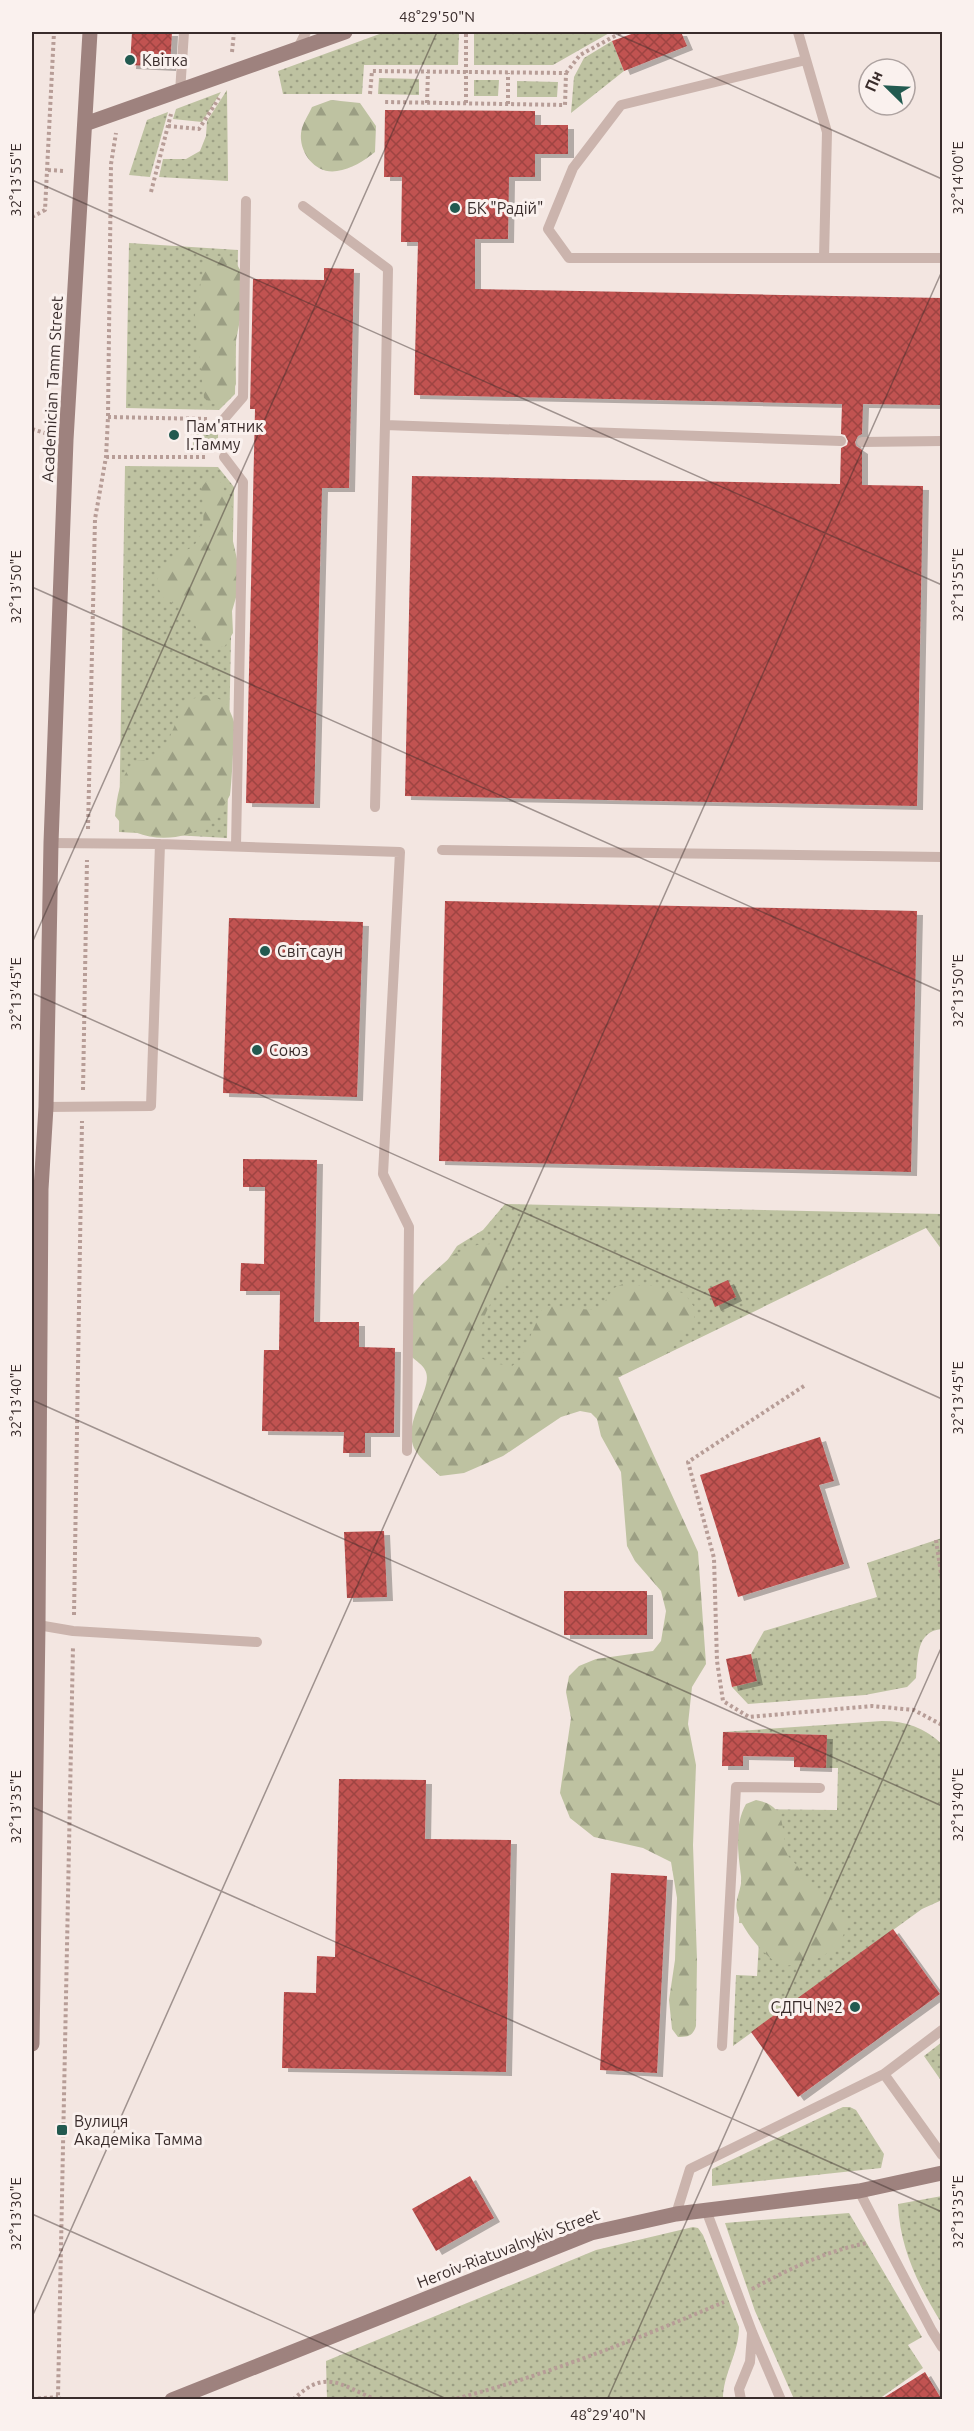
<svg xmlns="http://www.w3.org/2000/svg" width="974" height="2431" font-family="Ubuntu,sans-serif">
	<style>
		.grass { fill: url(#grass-dots) }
		.forest { fill: url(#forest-firs) }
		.building { fill: url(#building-cross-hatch); filter: url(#shadow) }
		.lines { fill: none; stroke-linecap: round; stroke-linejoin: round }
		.path { stroke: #b79d97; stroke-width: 4; stroke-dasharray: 3 3; stroke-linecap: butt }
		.lane { stroke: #cbb4ad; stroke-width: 10 }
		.secondary { stroke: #9e827e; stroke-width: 15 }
		.ticks { fill: none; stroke: #392c2b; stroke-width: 1.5; stroke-opacity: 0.45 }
		.poi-dot { fill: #225a50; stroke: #faf1ee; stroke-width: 2 }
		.labels { text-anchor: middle; stroke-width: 6; stroke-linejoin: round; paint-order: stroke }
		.poi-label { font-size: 16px; fill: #392c2b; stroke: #faf1ee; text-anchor: start }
		.street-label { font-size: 16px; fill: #392c2b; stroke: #faf1ee }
		.neatline { fill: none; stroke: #392c2b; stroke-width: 2 }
		.ticks-label { font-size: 15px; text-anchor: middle; fill: #392c2b }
	</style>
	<defs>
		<pattern id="grass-dots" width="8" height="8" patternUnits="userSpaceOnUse" patternTransform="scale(1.5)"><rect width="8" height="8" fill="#bec2a1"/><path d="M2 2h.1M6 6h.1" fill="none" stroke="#9b9e83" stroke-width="1.8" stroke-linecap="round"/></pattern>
		<pattern id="forest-firs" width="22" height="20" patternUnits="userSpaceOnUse" patternTransform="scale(1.5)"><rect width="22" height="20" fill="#bec2a1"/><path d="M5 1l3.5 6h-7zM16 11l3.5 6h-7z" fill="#9b9e83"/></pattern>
		<pattern id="building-cross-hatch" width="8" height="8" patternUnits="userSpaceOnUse" patternTransform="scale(1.5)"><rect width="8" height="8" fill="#c15251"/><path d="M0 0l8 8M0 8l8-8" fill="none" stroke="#9e4443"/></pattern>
		<filter id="shadow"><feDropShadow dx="6" dy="4" stdDeviation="0" flood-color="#0004"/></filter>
	</defs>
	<rect width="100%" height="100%" fill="#f3e6e1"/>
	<path class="grass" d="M385,32H459L458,65H364L362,94H283L278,71Z
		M474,32H611L553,65H474Z
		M612,41L624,71L571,113L574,77L584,58Z
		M379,78L419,79V95L378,94Z
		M474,80H499L498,96H474Z
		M517,81L558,82L557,97H517Z
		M227,90L228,181L159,177L163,159H186L200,151L206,136L207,121Z
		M221,92L202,122L173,119L176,109Z
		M168,112L150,177L129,175L147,120Z
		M129,243L238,250L235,394L219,410L126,408Z
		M193,430H218V449H193Z
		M125,466L218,467L234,487L227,838L119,832Z
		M505,1204L942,1214V1250L926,1228L448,1460L439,1273L457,1246L483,1230Z
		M942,1538V1629C916,1631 918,1658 916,1678L907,1687L865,1695L748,1704L732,1687L757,1681L751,1654L764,1631L877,1597L867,1563Z
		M882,1721C906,1721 925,1728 942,1744V1900L922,1909L733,2046L736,1975L757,1976L760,1924L739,1923L745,1809L837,1810L838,1768H826L827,1735L723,1732Z
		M942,2042V2082L924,2056Z
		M843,2107H850L856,2110L884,2154L881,2168L712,2186V2169Z
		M942,2196V2324C919,2286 900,2250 898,2204Z
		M849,2213L922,2337L908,2345L923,2368L879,2399H794L755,2311L725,2223Z
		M693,2227L698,2228L703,2235L739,2327C739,2353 723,2374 723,2399H327L326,2361L596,2250Z"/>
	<path class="forest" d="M331,100L360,103L376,126L375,152C364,161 351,169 337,171C314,175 296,149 302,128C304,121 309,114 312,107Z
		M216,256H225L235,261L243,275L241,315L235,345L236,384L229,400L213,404L204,398L195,315L204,265Z
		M208,480L220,481L232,507V537L237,559V594L232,611L233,633L225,646L211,650C189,631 201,607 165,601L156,584C159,572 166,562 177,555C182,551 189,550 193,546C208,533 203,503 201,487Z
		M206,695L225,701C228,707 232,715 234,722C235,728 231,792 230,795C226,804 215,818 207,824C182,844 134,843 115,816C117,795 120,778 134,761L152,760L163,753L185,701Z
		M491,1244L503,1248L514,1262C512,1275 507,1280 499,1290C484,1311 476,1333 481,1358L492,1363L512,1366L520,1360L543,1307C557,1303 580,1311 599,1310L614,1288L627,1282L639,1286H657L667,1292L677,1291L685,1294L694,1307V1323L668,1353L618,1377L698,1552L706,1664L692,1687L688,1724L696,1765L693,1845L697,1960L696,2026C693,2036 688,2037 678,2037L672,2029L669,2000L675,1960L677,1898L671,1862L643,1848L594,1837L570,1818L560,1793L571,1718L566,1692L569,1676L579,1666L596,1659L653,1651L661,1641L666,1611L661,1591L635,1561L627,1546L621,1472L601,1436L597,1419L591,1413L580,1411L561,1417L503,1456L464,1473L440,1476C432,1468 419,1458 414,1448C402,1421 435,1387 425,1370C423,1365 416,1361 412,1357V1296L424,1281L454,1254L477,1245Z
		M756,1800C789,1806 780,1829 787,1853C788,1858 795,1862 798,1867C802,1873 805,1881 810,1886C818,1894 843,1910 845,1920C850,1937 829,1955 814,1960C810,1961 805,1961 801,1962C796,1962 792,1965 787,1966C770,1966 740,1927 737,1911C734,1899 743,1888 741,1876C738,1853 734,1825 746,1804Z"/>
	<path class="building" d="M132,32H172L170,67L130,65Z
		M637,32H681L687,46L624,71L612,41Z
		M385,110L535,111V125H568V154H535V177H509L508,239H475V289L942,298L940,405L863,404L862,434L858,436L855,442L856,446L862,450V485L923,486L917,806L405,796L412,476L840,484L841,448L847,445L848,441L845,435L841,434L842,404L414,395L418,242H401L402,177H384Z
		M324,268L354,269L349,488H322L314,804L246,803L255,409H250L253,279L324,280Z
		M445,901L917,911L911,1172L439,1161Z
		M229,918L363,922L357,1097L223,1093Z
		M243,1159L317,1160L314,1322H359V1347L395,1348L394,1433H365V1453H343L344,1432L262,1431L264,1350H279L280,1291H240L241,1263L264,1264L265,1187H243Z
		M728,1280L736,1297L715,1307L708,1289Z
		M820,1437L834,1481L819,1485L844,1564L738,1597L700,1475Z
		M384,1531L387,1597L347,1598L344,1532Z
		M564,1591H647V1635H564Z
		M751,1654L757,1681L732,1687L726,1659Z
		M723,1732L827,1735L826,1768L794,1767V1757L743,1756V1766H722Z
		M339,1779L426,1780L425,1839L511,1840L506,2072L282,2068L284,1992L316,1993L317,1956L335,1957Z
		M611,1873L667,1876L657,2073L600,2070Z
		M893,1929L940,1994L798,2097L751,2032Z
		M470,2176L494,2218L436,2251L412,2209Z
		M925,2372L942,2400H880Z"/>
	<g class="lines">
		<path class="path" d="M232,52L234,32
			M566,73L580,55L622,32
			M370,94L372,71L566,73L565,105L385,102
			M427,103L428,72
			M466,103V32
			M508,104V73
			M168,126L199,129L219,98
			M48,170L65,171
			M151,192L171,114
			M32,217L45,210L54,32
			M108,417L208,419
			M32,429L48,434
			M106,457H207
			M88,829L95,519L106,457L108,417L111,164L116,133
			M83,1090L87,860
			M804,1386L688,1462L714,1558L717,1661L723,1701L749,1717L872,1706L914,1710L942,1725
			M936,1540L942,1580
			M74,1615L82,1121
			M752,2289C789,2269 826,2251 867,2243
			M32,2399L58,2397
			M61,2400L58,2397L73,1646
			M293,2400C326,2367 341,2386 377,2400
			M451,2400C544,2376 635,2340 724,2302"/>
		<path class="lane" d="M798,32L827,132L824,258
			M297,50L306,32
			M806,60L621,105L573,168L548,229L569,258H942
			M180,92L184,32
			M303,206L388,269L385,425L841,441
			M224,419L243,397L246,201
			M862,442L942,441
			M224,457L243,482L236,846
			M375,807L385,425
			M160,844L400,852L383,1174L409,1227L407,1451
			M442,850L942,857
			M46,1107L151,1106L160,844L51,843
			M38,1625L73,1631L257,1642
			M722,2046L736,1787L820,1788
			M884,2074L942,2030
			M859,2191L932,2331L942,2347
			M706,2210L752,2332L781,2400
			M676,2214L690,2169L884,2074L942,2155
			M741,2400L739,2389L750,2362L752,2333"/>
		<path class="secondary" d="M85,124L345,32
			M32,2044L38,1625L41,1189L46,1107L51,843L66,440L90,32
			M172,2400L591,2233L676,2214L859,2191L942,2173"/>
	</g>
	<path class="ticks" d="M612,32L942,179M32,180L942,585M32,587L942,992M32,943L437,32M32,993L942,1399M32,1400L942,1806M32,1807L942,2212M32,2214L449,2400M32,2317L942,271M607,2400L942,1646"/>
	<g class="poi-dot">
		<circle cx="130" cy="60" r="6"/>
		<circle cx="455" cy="208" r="6"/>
		<circle cx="174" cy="435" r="6"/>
		<circle cx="265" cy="951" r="6"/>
		<circle cx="257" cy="1050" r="6"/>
		<circle cx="855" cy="2007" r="6"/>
		<rect x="56" y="2124" width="12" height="12" rx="3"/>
	</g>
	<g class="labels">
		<g class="poi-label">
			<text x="142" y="66">Квітка</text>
			<text x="467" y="214">БК "Радій"</text>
			<text x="186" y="432">Пам'ятник<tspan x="186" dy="18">І.Тамму</tspan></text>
			<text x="277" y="957">Світ саун</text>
			<text x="269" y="1056">Союз</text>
			<text x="843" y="2013" text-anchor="end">СДПЧ №2</text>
			<text x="74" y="2127">Вулиця<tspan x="74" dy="18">Академіка Тамма</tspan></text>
		</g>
		<g class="street-label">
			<text transform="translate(52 389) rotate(-87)" y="6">Academician Tamm Street</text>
			<text transform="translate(508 2248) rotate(-21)" y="6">Heroiv-Riatuvalnykiv Street</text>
		</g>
	</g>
	<rect width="974" height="2431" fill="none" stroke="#faf1ee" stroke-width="66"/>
	<g transform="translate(887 87) rotate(294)"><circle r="28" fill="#faf1ee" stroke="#ada2a0" stroke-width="1.5"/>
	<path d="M0-4.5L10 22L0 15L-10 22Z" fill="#225a50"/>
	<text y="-9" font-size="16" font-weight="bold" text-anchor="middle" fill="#392c2b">Пн</text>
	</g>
	<rect x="33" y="33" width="908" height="2365" class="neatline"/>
	<g class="ticks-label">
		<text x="437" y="22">48°29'50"N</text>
		<text transform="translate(958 178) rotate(-90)" y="5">32°14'00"E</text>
		<text transform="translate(16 180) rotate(-90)" y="5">32°13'55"E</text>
		<text transform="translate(958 585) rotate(-90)" y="5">32°13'55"E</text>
		<text transform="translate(16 587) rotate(-90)" y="5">32°13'50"E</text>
		<text transform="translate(958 991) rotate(-90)" y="5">32°13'50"E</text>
		<text transform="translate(16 994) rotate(-90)" y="5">32°13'45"E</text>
		<text transform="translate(958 1398) rotate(-90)" y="5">32°13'45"E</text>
		<text transform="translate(16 1401) rotate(-90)" y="5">32°13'40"E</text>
		<text transform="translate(958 1805) rotate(-90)" y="5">32°13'40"E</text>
		<text transform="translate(16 1807) rotate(-90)" y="5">32°13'35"E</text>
		<text transform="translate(958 2212) rotate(-90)" y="5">32°13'35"E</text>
		<text transform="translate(16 2214) rotate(-90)" y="5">32°13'30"E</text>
		<text x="608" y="2420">48°29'40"N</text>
	</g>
</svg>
